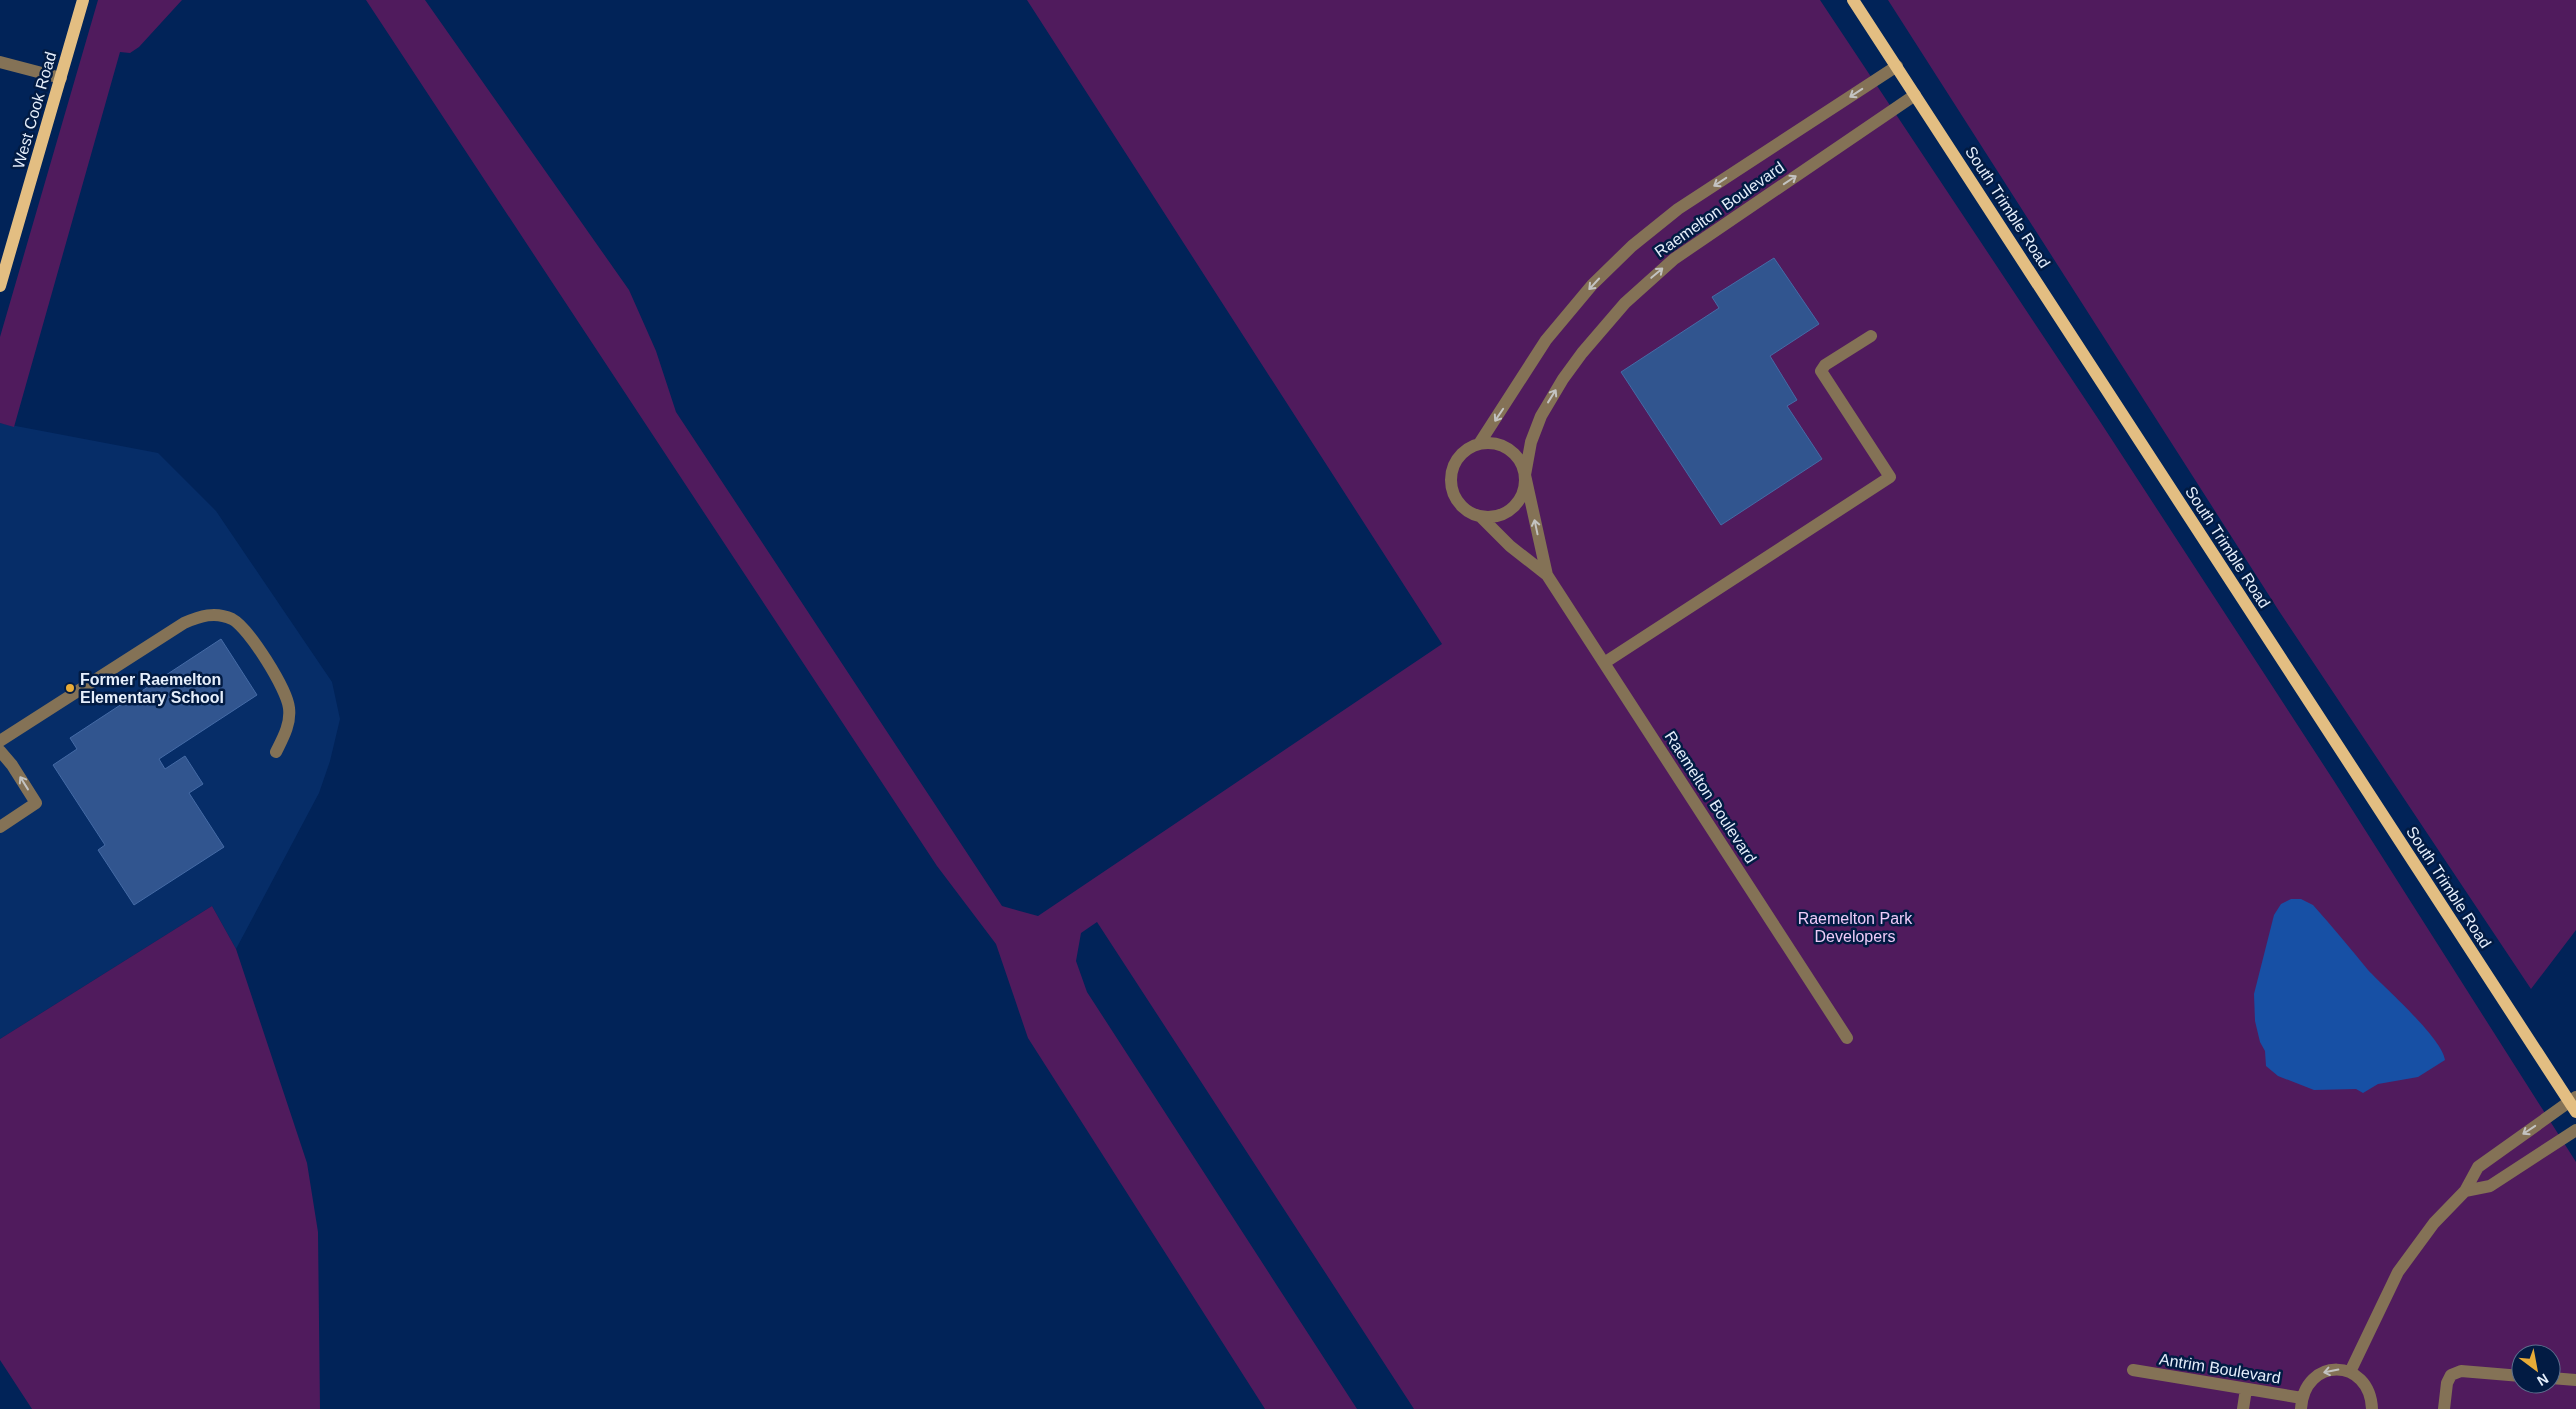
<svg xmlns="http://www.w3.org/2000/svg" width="2576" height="1409" font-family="Helvetica,sans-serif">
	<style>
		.built { fill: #062d68 }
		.green { fill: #501b5d; fill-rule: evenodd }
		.water { fill: #1750a5 }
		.building { fill: #31558f; stroke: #456ba6 }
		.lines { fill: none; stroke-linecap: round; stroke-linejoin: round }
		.minor { stroke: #847256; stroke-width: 12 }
		.major { stroke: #e3be82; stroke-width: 12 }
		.oneway { stroke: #c3c3c1 }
		.poi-dot { fill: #e8ab37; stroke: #021b43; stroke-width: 2 }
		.labels { text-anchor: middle; stroke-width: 5; stroke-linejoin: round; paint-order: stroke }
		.street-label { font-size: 16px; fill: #e5eefb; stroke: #021b43 }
		.poi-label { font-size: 16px; font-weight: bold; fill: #e5eefb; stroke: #021b43; text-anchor: start }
		.park-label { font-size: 16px; fill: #eecbf8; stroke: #021b43 }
	</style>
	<rect width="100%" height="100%" fill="#012358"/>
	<path class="built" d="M0,423L158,453L216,511L332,682L340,719L330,761L319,793L236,949L212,906L0,1039Z"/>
	<path class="green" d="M98,0H182L139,47L130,53L120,52L14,427L0,423V337Z
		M366,0H425L629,290L656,351L676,412L1002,906L1038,916L1442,644L1027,0H1820L2101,423L2334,781L2576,1162V1409H1414L1097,922L1081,933L1076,961L1087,992L1357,1409H1265L1028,1038L996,944L937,866ZM2521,1354H2551V1384H2521Z
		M1888,0H2576V930L2531,989L2279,611Z
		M212,906L236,949L307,1163L318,1232L320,1409H32L0,1360V1039Z"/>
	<path class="water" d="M2291,899H2301L2313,905C2332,926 2350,948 2368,970C2385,988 2442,1038 2445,1060L2418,1077L2378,1084L2363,1093L2356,1089L2314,1090L2278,1076L2266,1066L2265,1051L2260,1042L2255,1021L2254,994L2274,915L2281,904Z"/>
	<path class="building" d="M1774,258L1819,324L1770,356L1797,400L1787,406L1822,459L1721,525L1621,372L1719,308L1712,297Z
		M221,639L257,695L159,759L165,769L185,756L203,784L189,793L224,847L134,905L98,850L105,845L53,765L77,749L70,738Z"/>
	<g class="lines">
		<path class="minor" d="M0,62L61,78
			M1451 480a37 37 0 1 1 74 0a37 37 0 1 1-74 0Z
			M1479,444L1546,340L1592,285L1632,246L1678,209L1897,66
			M1481,517L1510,546L1547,575L1847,1038
			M1547,575L1525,475L1531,442L1541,416L1563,379L1582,353L1625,303L1674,259L1915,95
			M1604,663L1890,477L1821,371L1825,365L1871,336
			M0,741L184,623C200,616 215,611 232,619C249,628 287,689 289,708C291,724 283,738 276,752
			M0,751L12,765L36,803L0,827
			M2465,1191L2490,1186L2576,1130
			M2133,1370L2302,1398
			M2350,1372L2398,1272L2434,1223L2465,1191L2478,1167L2576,1097
			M2551,1378L2576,1380
			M2243,1409L2246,1389
			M2301,1409C2304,1356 2370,1357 2372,1409
			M2444,1409L2447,1383L2451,1375L2461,1371L2521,1376"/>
		<path class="major" d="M1853,0L2576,1112
			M0,286L83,0"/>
	</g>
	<defs><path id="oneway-shaft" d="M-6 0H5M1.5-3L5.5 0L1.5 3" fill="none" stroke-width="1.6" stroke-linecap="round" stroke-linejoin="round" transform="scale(1.25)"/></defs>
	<g class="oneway">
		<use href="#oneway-shaft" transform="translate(1856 93) rotate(147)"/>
		<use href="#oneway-shaft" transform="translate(1790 180) rotate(-34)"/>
		<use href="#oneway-shaft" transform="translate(1720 182) rotate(147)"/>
		<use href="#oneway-shaft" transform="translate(1657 273) rotate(-40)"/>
		<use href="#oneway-shaft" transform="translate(1594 284) rotate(133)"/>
		<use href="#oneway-shaft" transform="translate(1552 396) rotate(-58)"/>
		<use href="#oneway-shaft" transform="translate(1499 415) rotate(124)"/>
		<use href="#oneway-shaft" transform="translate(1536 527) rotate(-102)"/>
		<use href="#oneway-shaft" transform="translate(24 783) rotate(-122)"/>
		<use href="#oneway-shaft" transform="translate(2529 1130) rotate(146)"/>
		<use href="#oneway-shaft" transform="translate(2331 1371) rotate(169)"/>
	</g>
	<circle class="poi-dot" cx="70" cy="688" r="5"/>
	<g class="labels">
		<g class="street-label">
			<text transform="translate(34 110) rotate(-74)" y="6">West Cook Road</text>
			<text transform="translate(2008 207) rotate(57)" y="6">South Trimble Road</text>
			<text transform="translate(1719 209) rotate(-35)" y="6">Raemelton Boulevard</text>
			<text transform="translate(2228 547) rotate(57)" y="6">South Trimble Road</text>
			<text transform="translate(1711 797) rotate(57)" y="6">Raemelton Boulevard</text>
			<text transform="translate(2449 887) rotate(57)" y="6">South Trimble Road</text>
			<text transform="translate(2220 1368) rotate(9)" y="6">Antrim Boulevard</text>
		</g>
		<g class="poi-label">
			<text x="80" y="685">Former Raemelton<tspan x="80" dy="18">Elementary School</tspan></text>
		</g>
		<g class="park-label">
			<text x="1855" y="924">Raemelton Park<tspan x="1855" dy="18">Developers</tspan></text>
		</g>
	</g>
	<g transform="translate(2536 1369) rotate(148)"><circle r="24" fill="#021b43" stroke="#5d6f8d"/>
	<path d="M0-4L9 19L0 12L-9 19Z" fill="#e8ab37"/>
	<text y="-8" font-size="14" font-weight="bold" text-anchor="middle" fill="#e5eefb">N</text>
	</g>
</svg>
